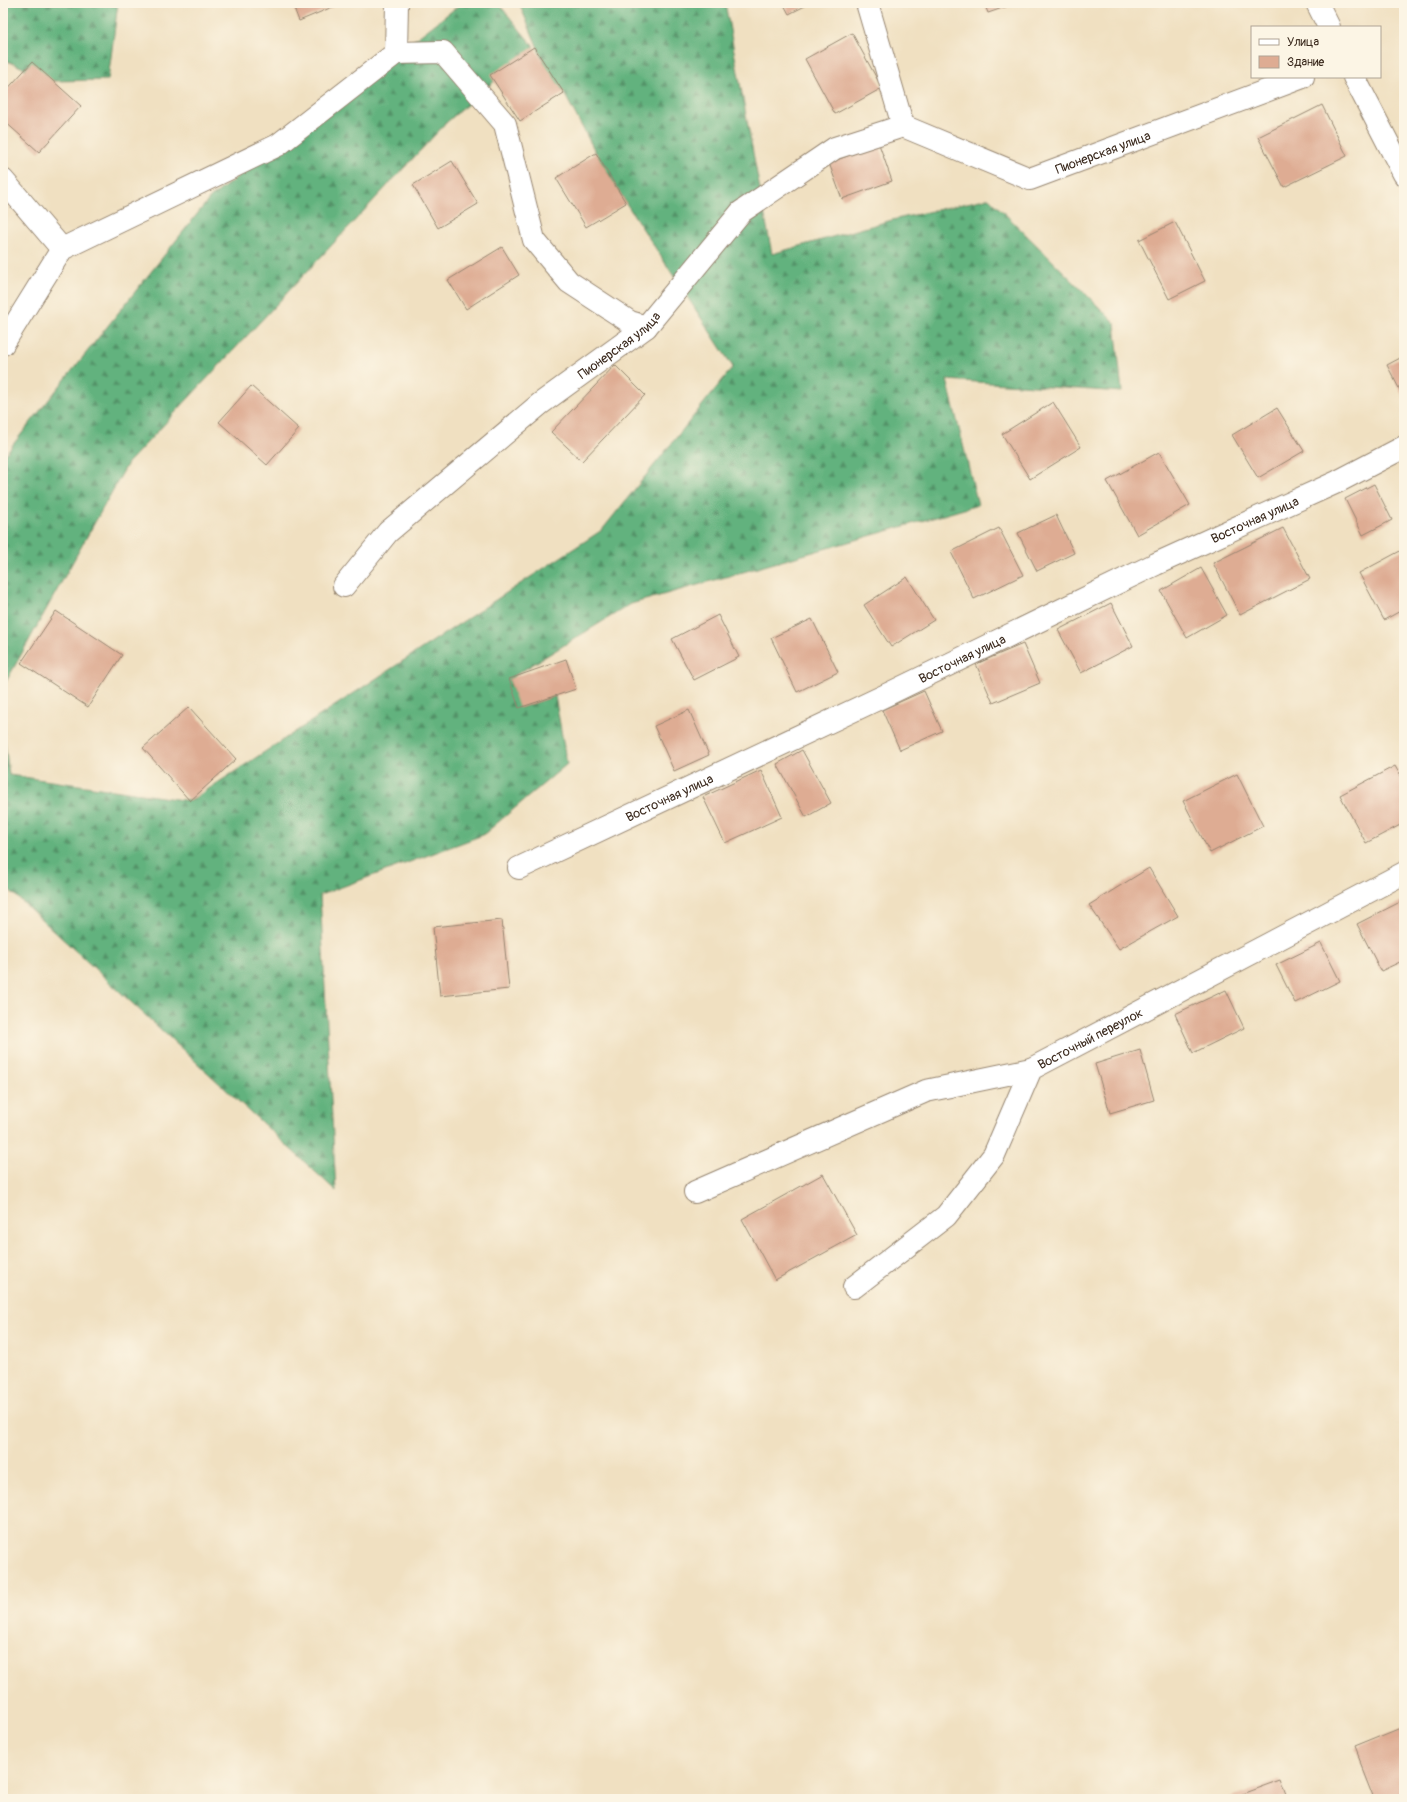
<svg xmlns="http://www.w3.org/2000/svg" width="1407" height="1802" font-family="Pangolin,sans-serif">
	<style>
		.forest { fill: url(#forest-firs); stroke: #4e6e4e }
		.building { fill: #deac93 }
		.lines { fill: none; stroke-linecap: round; stroke-linejoin: round }
		.street-casing { stroke: #968570; stroke-width: 24 }
		.street { stroke: #fff; stroke-width: 22 }
		.labels { text-anchor: middle; stroke-width: 3; stroke-linejoin: round; paint-order: stroke }
		.street-label { font-size: 13px; fill: #3b2a1e; stroke: #fcf5e5 }
	</style>
	<defs>
		<pattern id="forest-firs" width="22" height="20" patternUnits="userSpaceOnUse"><rect width="22" height="20" fill="#62b27e"/><path d="M5 1l3.5 6h-7zM16 11l3.5 6h-7z" fill="#529167"/></pattern>
	</defs>
	<rect width="100%" height="100%" fill="#fcf5e5"/>
	<filter id="ink" filterUnits="userSpaceOnUse"><feTurbulence type="fractalNoise" baseFrequency=".025" numOctaves="2"/><feDisplacementMap in="SourceGraphic" scale="8" xChannelSelector="R" yChannelSelector="G"/><feConvolveMatrix kernelMatrix="1 2 1 2 8 2 1 2 1" color-interpolation-filters="sRGB"/></filter>
	<filter id="wash" filterUnits="userSpaceOnUse"><feTurbulence type="fractalNoise" baseFrequency=".012" numOctaves="4" result="noise"/><feDisplacementMap in="SourceGraphic" scale="16" xChannelSelector="R" yChannelSelector="G"/><feGaussianBlur stdDeviation="0.9" result="paint"/><feColorMatrix in="noise" values="0 0 0 0 0 0 0 0 0 0 0 0 0 0 0 0 0 1.4 0 .05"/><feComposite in="paint" operator="in"/></filter>
	<g filter="url(#wash)">
		<rect width="100%" height="100%" fill="#f0e0c1"/>
		<path class="forest" d="M3,3H118L108,80L53,81L3,59Z
			M462,3H498L534,47L447,122L128,463L3,687V457L210,198Z
			M519,3H725L772,254L892,220L989,198L1115,323L1122,392L947,380L978,505L631,604L509,679L520,708L555,696L567,764L483,835L320,895L336,1191L3,884V727L9,775L190,801L602,530L733,367L626,203L596,153L564,93L546,67Z"/>
		<g id="blocks">
			<path class="building" d="M292,3H342L299,21Z
				M783,3H811L789,14Z
				M984,3H1017L988,13Z
				M852,33L882,88L835,114L805,59Z
				M534,47L564,93L520,121L490,75Z
				M32,62L81,106L39,152L3,120V94Z
				M1322,105L1347,156L1284,187L1258,137Z
				M879,144L892,181L842,199L829,163Z
				M596,153L626,203L586,227L556,178Z
				M452,161L478,204L438,228L413,185Z
				M1175,222L1205,281L1169,299L1139,240Z
				M502,247L519,275L466,309L448,280Z
				M1404,356V398L1387,365Z
				M615,365L645,395L582,461L551,432Z
				M251,386L299,429L267,465L219,422Z
				M1053,402L1081,447L1030,479L1002,434Z
				M1277,408L1304,451L1258,478L1232,435Z
				M1159,452L1190,505L1137,535L1107,481Z
				M1374,484L1392,520L1363,535L1345,499Z
				M1056,515L1074,553L1037,571L1018,533Z
				M999,528L1023,575L974,599L951,552Z
				M1283,528L1310,579L1240,615L1213,563Z
				M1402,550L1404,554V609L1384,620L1359,573Z
				M1201,568L1227,615L1187,638L1161,591Z
				M907,577L934,620L891,647L864,605Z
				M1111,603L1133,646L1081,673L1058,630Z
				M56,611L122,655L88,707L21,663Z
				M718,615L739,657L694,680L672,639Z
				M812,619L838,672L797,692L771,638Z
				M1023,644L1040,683L993,703L976,664Z
				M566,659L576,689L519,708L509,679Z
				M924,691L942,731L900,750L882,710Z
				M189,707L236,759L190,801L143,748Z
				M689,710L709,755L674,771L654,726Z
				M802,750L831,803L806,817L777,764Z
				M1395,766L1404,782V823L1366,843L1340,795Z
				M761,770L782,817L725,843L703,797Z
				M1237,774L1263,826L1210,853L1183,801Z
				M1149,868L1178,916L1119,949L1089,905Z
				M1404,900V960L1381,971L1357,924Z
				M502,920L509,989L440,996L433,927Z
				M1321,943L1340,981L1295,1003L1276,965Z
				M1226,990L1244,1028L1193,1053L1175,1014Z
				M1140,1050L1154,1100L1110,1113L1095,1064Z
				M823,1174L857,1235L775,1280L742,1219Z
				M1404,1728V1799H1375L1355,1748Z
				M1280,1780L1287,1799H1228Z"/>
		</g>
	</g>
	<g filter="url(#ink)">
		<use href="#blocks" fill-opacity="0" stroke="#968570" stroke-width="1"/>
		<g class="lines">
			<defs>
				<g id="street">
					<path d="M397,3L396,53L443,52L505,124L534,240L569,282L630,322L646,327"/>
					<path d="M867,3L903,126"/>
					<path d="M1317,3L1329,27"/>
					<path d="M1354,77L1404,174"/>
					<path d="M3,180L62,249"/>
					<path d="M3,344L62,249L278,145L396,53"/>
					<path id="s1" d="M344,586L388,532L540,404L646,327L741,212L835,148L903,126L1030,179L1303,77"/>
					<path id="s2" d="M519,868L884,696L1156,564L1337,482L1404,447"/>
					<path d="M695,1192L926,1091L1031,1069"/>
					<path id="s3" d="M854,1287L946,1216L994,1155L1031,1069L1404,873"/>
				</g>
			</defs>
			<use href="#street" class="street-casing"/>
			<use href="#street" class="street"/>
		</g>
	</g>
	<g class="labels">
		<g class="street-label">
			<text dy="5" stroke="none"><textPath href="#s1" startOffset="949">Пионерская улица</textPath></text>
			<text dy="5" stroke="none"><textPath href="#s1" startOffset="367">Пионерская улица</textPath></text>
			<text dy="5" stroke="none"><textPath href="#s2" startOffset="814">Восточная улица</textPath></text>
			<text dy="5" stroke="none"><textPath href="#s2" startOffset="490">Восточная улица</textPath></text>
			<text dy="5" stroke="none"><textPath href="#s2" startOffset="166">Восточная улица</textPath></text>
			<text dy="5" stroke="none"><textPath href="#s3" startOffset="354">Восточный переулок</textPath></text>
		</g>
	</g>
	<rect width="1407" height="1802" fill="none" stroke="#fcf5e5" stroke-width="16"/>
	<rect x="1251" y="26" width="130" height="52" fill="#fcf5e5" stroke="#afa495"/>
	<rect x="1259" y="39" width="20" height="6" fill="#ffffff" stroke="#afa495"/>
	<text x="1287" y="46" font-size="12" fill="#3b2a1e">Улица</text>
	<rect x="1259" y="56" width="20" height="12" fill="#deac93" stroke="#afa495"/>
	<text x="1287" y="66" font-size="12" fill="#3b2a1e">Здание</text>
</svg>
